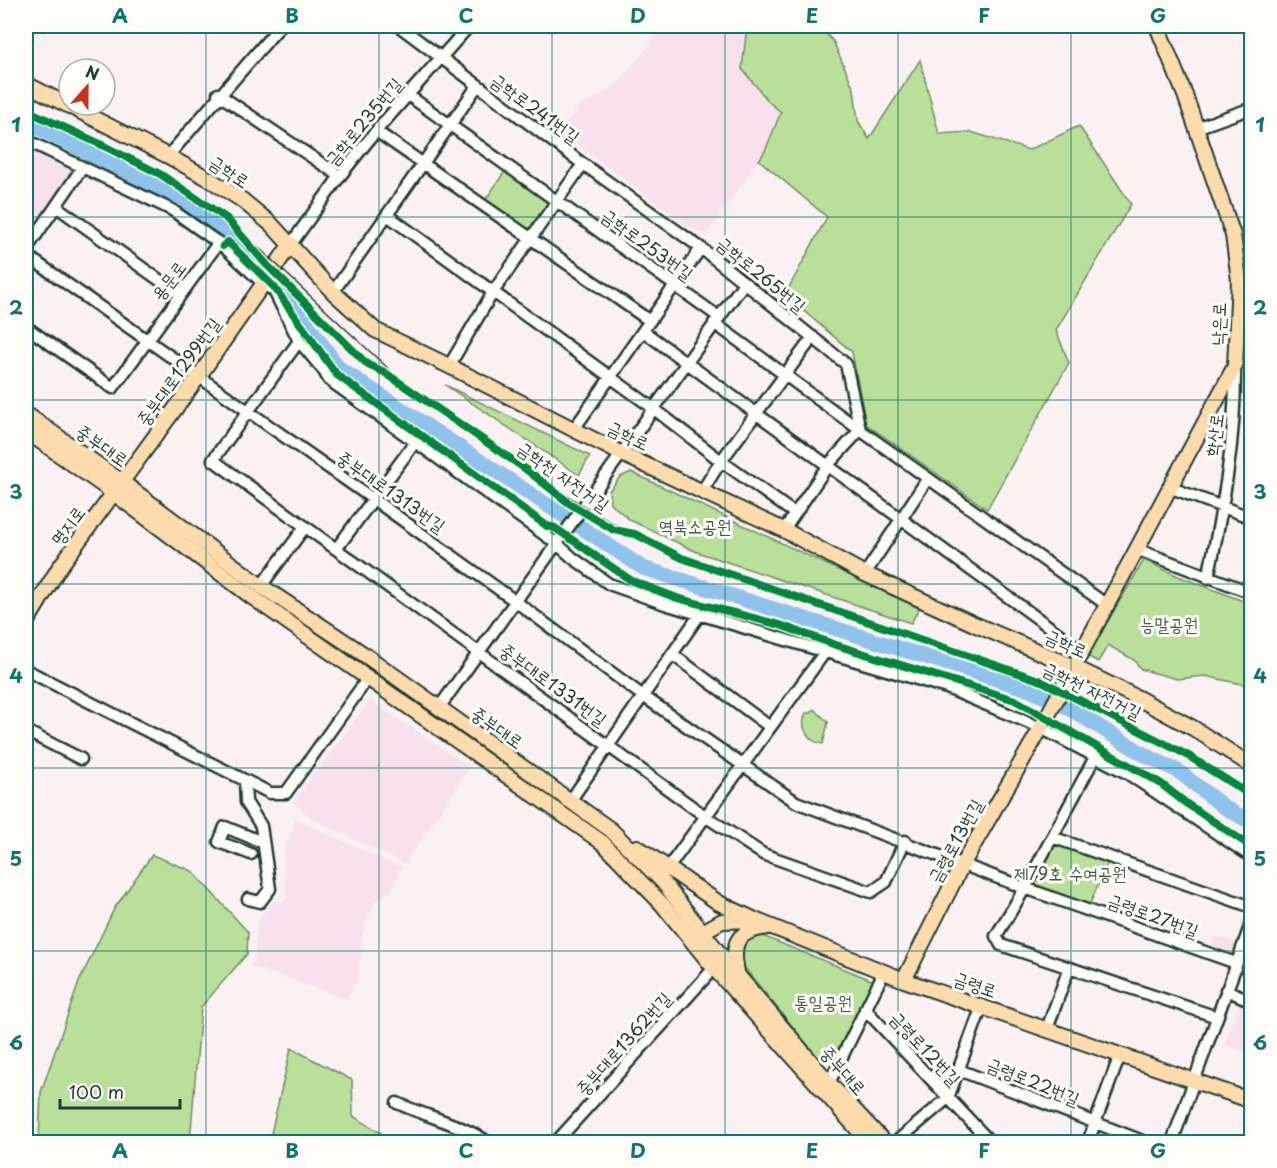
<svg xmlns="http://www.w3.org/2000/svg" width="1277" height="1168" font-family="'Playpen Sans','Poor Story',sans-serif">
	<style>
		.built { fill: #f8e1ec }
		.green { fill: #badf9a; stroke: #6c8e67; stroke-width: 1.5 }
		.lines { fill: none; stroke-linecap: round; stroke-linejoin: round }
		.river { stroke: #8fc3ec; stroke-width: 15 }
		.minor-casing { stroke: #1f3d34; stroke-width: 15 }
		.major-casing { stroke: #1f3d34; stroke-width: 18 }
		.minor { stroke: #fdfcf7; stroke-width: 10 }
		.major { stroke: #fedbac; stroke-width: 14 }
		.tram { stroke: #1f3d34; stroke-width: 1.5 }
		.cycleway-casing { stroke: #fdfcf7; stroke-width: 11 }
		.cycleway { stroke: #00873e; stroke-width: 8 }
		.grid { fill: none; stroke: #0f766e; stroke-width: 1.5; stroke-opacity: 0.55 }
		.labels { text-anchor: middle; stroke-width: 6; stroke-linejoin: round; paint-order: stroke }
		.street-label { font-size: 18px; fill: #1f3d34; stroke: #fdfcf7 }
		.park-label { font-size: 18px; fill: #3e5d48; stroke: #fdfcf7 }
		.neatline { fill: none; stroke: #0f766e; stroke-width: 2 }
		.grid-label { font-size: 20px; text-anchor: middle; font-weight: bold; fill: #0f766e }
	</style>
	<rect width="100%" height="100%" fill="#fbf0f2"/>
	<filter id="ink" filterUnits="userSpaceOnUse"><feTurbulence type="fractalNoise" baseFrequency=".0167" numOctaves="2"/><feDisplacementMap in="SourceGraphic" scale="12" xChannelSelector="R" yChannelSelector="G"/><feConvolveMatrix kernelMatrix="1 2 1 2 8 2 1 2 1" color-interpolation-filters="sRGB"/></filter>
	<g filter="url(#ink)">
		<path class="built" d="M664,26H747L742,69L769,102L781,112L765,151L707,234L692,229L559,131L579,107L618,84Z
			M26,143L70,165L74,174L26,233Z
			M370,700L470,767L405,864L313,819L293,802Z
			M295,819L402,868L391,891L374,902L362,936L359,976L347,999L251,966L254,959L258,920L273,901L286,900L284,849L292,834Z
			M1215,936L1240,944L1234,961L1210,951Z
			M1240,1002L1251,1007V1054L1224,1044Z"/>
		<path class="green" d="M747,26H818L833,41L854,89L858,121L869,139L920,60L939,134L971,132L1029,150L1079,126L1131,204L1056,330L1069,363L987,509L866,424L852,352L785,295L827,217L759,160L765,151L781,112L769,102L742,69Z
			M505,171L552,202L531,233L484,202Z
			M445,385L590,456L579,475Z
			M631,472L919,608L911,623L697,552L630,520L610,503L609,491L620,477Z
			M1144,560L1178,576L1251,604V686L1205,676L1177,679L1141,669L1134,660L1108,645L1098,662L1087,656Z
			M814,709L828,722L823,744C808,742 799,727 806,713H811Z
			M1055,843L1108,862L1089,906L1031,886Z
			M152,855L192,871L248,932L247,954L201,1007L190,1142H39L41,1092L79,982L114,909Z
			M755,933L879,983L842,1056L819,1059L739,961L744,939Z
			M291,1048L352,1080L353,1116L396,1142H269Z"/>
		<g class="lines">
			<path class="river" d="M26,122L183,200L227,233L279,285L339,368L643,568L1025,688L1064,705L1145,755L1178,771L1224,807L1252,823"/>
			<defs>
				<path id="minor" d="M399,26L583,164L701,248L846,364L860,430
					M218,94L340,176
					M408,95L719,317
					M1196,128L1252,108
					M376,131L650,321
					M26,140L172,210L223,246L264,284L274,291L299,341L324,371L329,380L556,543L573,558L609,584L665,604L947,688L1041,728L1127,773L1252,857
					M168,156L280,26
					M57,207L179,294
					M387,215L653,408L721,461L794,513
					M291,244L340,176L376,131L469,26
					M26,250L82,168
					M26,255L373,499L515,601L643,696L796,802L1025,888L1236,963
					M333,292L478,85
					M1237,317H1252
					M714,323L860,430L1107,605
					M26,327L113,388L219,242
					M643,331L1081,650
					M299,341L213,460L705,816L763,854L871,892L886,882L905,841
					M449,366L493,292L583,164
					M574,429L701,248
					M1169,487L1252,518
					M702,491L721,461L813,337
					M784,530L828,465L860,430
					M337,548L416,441
					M1136,549L1252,593
					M865,574L928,478
					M1208,578C1223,508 1236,438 1235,366
					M261,586L305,527
					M672,654L770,727
					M26,670L270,793H286L368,678
					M438,709L744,283
					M26,731L81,759
					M1095,757L1025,888L996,936L1001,945L1217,1017
					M245,780L246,802L261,826L270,889L260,902L248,899
					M570,801L700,614
					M1052,837L1252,907
					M251,854L219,842L225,827L262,842
					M668,868L825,652
					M1226,990L1252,1001
					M865,1009L990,1142
					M1047,1029L1069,968
					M959,1070L1145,1142
					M829,1083L884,972
					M397,1103C428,1117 460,1124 488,1142
					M556,1142L714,968
					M896,1142L948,1098L982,1006
					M1088,1142L1120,1055
					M1172,1142L1252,921"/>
				<path id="major" d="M26,84L168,156L209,179L242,200L271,224L333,292L375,330L449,366L620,453L784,530L865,574L974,624L1072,666L1136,697L1193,728L1252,766
					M26,414L122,482L261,586L365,655L611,830L662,881L724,959L829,1083L884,1142
					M26,431L115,494L252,597L603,843L662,904L714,968L869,1142
					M26,623L59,568L199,376L291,244
					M637,847L719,903L753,919
					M695,936L722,921L755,920L904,980L1252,1101
					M737,972C731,942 737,931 768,927
					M904,980L962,865L1041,728L1235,366L1239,280L1233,235L1185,95L1157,26"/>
			</defs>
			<use href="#minor" class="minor-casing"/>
			<use href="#major" class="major-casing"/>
			<use href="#minor" class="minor"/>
			<use href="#major" class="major"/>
			<path class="tram" d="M26,110L111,150L216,208L393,373L519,466L630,534L700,565L1036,678L1135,723L1252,795"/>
			<defs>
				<path id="cycleway" d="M26,110L98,143L160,174L226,218L267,265L368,365L384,372L527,470L569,503L614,530L635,534L682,558L1042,681L1187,755L1252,796
					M223,246L228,242L274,287L337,375L547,526L555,528L632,581L677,598L780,625L836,645L1015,700L1160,783L1187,804L1252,847"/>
			</defs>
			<use href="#cycleway" class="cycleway-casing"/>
			<use href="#cycleway" class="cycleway"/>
		</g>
	</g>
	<path class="grid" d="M206,26V1142M379,26V1142M552,26V1142M725,26V1142M898,26V1142M1071,26V1142M26,217H1252M26,400H1252M26,584H1252M26,768H1252M26,951H1252"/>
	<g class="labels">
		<g class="street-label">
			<text transform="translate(535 109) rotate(36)" y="6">금학로241번길</text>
			<text transform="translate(364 122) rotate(-50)" y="6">금학로235번길</text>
			<text transform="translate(229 172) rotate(33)" y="6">금학로</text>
			<text transform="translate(647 245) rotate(36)" y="6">금학로253번길</text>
			<text transform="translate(761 275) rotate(39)" y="6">금학로265번길</text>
			<text transform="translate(169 281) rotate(-53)" y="6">용문로</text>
			<text transform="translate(1219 324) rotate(-88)" y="6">낙은로</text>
			<text transform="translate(179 372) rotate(-54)" y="6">중부대로1299번길</text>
			<text transform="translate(1215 435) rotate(-83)" y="6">학산로</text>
			<text transform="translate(628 436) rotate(26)" y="6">금학로</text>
			<text transform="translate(102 446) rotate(35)" y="6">중부대로</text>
			<text transform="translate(563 477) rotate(35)" y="6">금학천 자전거길</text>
			<text transform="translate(391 492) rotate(35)" y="6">중부대로1313번길</text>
			<text transform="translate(68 526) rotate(-53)" y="6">명지로</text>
			<text transform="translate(1066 644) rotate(24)" y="6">금학로</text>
			<text transform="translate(553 685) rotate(36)" y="6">중부대로1331번길</text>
			<text transform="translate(1092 691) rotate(26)" y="6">금학천 자전거길</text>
			<text transform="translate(497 728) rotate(35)" y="6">중부대로</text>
			<text transform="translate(956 841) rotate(-61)" y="6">금령로13번길</text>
			<text transform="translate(1153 916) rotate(20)" y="6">금령로27번길</text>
			<text transform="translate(975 985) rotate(19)" y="6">금령로</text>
			<text transform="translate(624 1044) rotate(-48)" y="6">중부대로1362번길</text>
			<text transform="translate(925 1049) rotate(47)" y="6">금령로12번길</text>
			<text transform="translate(843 1071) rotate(49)" y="6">중부대로</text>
			<text transform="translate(1033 1082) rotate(22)" y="6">금령로22번길</text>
		</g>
		<g class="park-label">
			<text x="695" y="533">역북소공원</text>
			<text x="1169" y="631">능말공원</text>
			<text x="1070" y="880">제79호 수여공원</text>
			<text x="823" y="1009">통일공원</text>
		</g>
	</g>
	<rect width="1277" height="1168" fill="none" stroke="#fdfcf7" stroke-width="66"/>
	<g transform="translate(87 87) rotate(21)"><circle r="28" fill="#fdfcf7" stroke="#a4b0a9" stroke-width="1.5"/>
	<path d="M0-4.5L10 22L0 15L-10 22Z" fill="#c8321e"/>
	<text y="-9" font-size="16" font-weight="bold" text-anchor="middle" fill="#1f3d34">N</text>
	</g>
	<path d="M60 1099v9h120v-9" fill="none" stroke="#1f3d34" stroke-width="3"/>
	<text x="69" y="1099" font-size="18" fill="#1f3d34" stroke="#fdfcf7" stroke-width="4.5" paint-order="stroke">100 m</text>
	<rect x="33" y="33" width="1211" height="1102" class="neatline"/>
	<g class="grid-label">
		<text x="120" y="23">A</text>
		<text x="292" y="23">B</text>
		<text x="466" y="23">C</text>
		<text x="638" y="23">D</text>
		<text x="812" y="23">E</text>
		<text x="984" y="23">F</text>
		<text x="1158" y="23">G</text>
		<text x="16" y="132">1</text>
		<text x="1260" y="132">1</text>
		<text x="16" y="315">2</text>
		<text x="1260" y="315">2</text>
		<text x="16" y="499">3</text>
		<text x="1260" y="499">3</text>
		<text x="16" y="683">4</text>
		<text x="1260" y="683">4</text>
		<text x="16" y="866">5</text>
		<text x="1260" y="866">5</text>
		<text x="16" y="1050">6</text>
		<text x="1260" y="1050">6</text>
		<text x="120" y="1158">A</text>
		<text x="292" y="1158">B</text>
		<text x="466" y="1158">C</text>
		<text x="638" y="1158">D</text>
		<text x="812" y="1158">E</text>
		<text x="984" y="1158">F</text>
		<text x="1158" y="1158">G</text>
	</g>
</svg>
